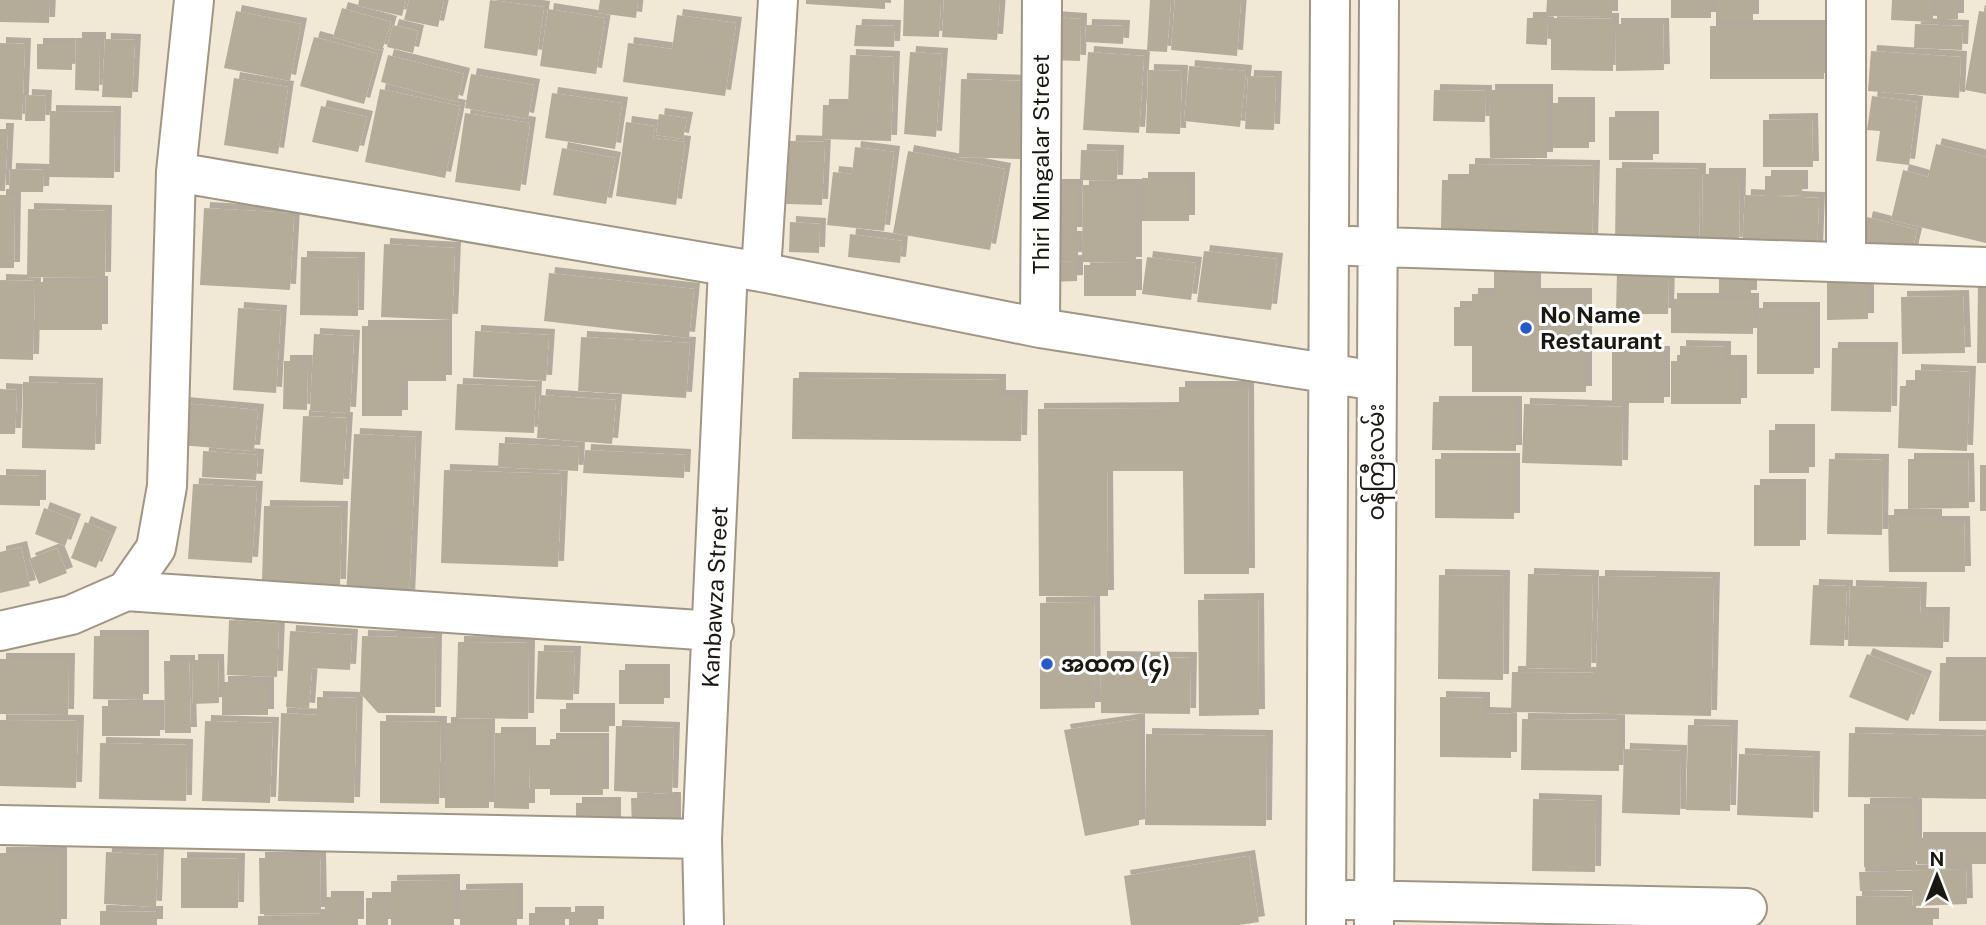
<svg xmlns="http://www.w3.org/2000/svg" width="1986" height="925" font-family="'Public Sans','Noto Sans Myanmar',sans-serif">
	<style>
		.building { fill: #b4ab99; filter: url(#shadow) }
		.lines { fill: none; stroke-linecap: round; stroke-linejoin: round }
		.minor-casing { stroke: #9f9685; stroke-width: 42 }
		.minor { stroke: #fff; stroke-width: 38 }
		.poi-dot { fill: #275bc9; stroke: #fff; stroke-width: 2.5 }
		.labels { text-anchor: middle; stroke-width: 6; stroke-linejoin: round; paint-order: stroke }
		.street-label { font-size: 23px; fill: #1b1711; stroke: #fff }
		.poi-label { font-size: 23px; font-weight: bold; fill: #1b1711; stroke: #fff; text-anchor: start }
	</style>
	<defs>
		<filter id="shadow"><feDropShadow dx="6" dy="-6" stdDeviation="0" flood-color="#0004"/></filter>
	</defs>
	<rect width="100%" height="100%" fill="#f2e8d6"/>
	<path class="building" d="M0,0H50L49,23L0,22Z
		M359,0H406L402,16L358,6Z
		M409,0H444L438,27L404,20Z
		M490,0L544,7L537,56L484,48Z
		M600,0H638L636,18L598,13Z
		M806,0H885V9L806,4Z
		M904,0H941L939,37L903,36Z
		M944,0H1000L997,40L942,37Z
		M1150,0H1171L1167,52L1147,51Z
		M1175,0H1241L1237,56L1171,50Z
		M1547,0H1612V17L1546,16Z
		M1671,0H1711V18H1671Z
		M1716,0H1753V20H1716Z
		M1892,0H1933V22L1891,20Z
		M1937,0H1958V19H1937Z
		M342,8L391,22L382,51L333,37Z
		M548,9L605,18L596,74L540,66Z
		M236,11L301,24L290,81L224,68Z
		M1979,11L1986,12V94L1965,90Z
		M677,15L736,23L725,96L623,82L628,43L672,49Z
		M1050,17L1081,19L1080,61L1048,60Z
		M1527,18H1548L1547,45L1526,44Z
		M1551,18L1613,19V71L1551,70Z
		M1615,24H1663L1664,70L1616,71Z
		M1915,24L1963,26L1962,50L1914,48Z
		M393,25L418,31L413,53L387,47Z
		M856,25L895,26L894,47L854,46Z
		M1086,25L1124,26L1123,44L1085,42Z
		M1710,26H1824V79H1710Z
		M314,37L378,54L364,104L300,86Z
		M76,38H100L99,91L75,90Z
		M105,39L135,40L132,98L102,97Z
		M0,43L25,44L22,120L0,119Z
		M37,44H72V70L37,69Z
		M1871,51L1961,57L1959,98L1868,91Z
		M910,52L942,54L936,137L904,134Z
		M1088,52L1144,56L1139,133L1083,130Z
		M388,55L464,74L457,102L381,82Z
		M850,55L894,57L891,141L822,139L823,105H848Z
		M1189,66L1246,71L1240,127L1184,121Z
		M1148,70L1182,71L1180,134L1146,133Z
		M471,74L534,85L528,119L465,108Z
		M1248,76L1276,77L1274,130L1245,129Z
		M234,78L288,87L278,154L224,145Z
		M961,79L1022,81L1020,159L959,157Z
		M380,89L460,106L445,178L365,162Z
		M1434,90L1486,91L1485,122L1433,121Z
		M1489,90H1547V158H1490Z
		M552,93L622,103L615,149L545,138Z
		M26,95L46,96L45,121H25Z
		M1872,96L1917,102L1909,165L1876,161L1880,131L1867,130Z
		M1552,103H1589V148H1552Z
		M321,106L367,117L358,152L312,142Z
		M50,111L115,112L114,178L49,177Z
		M465,113L530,123L520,191L455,182Z
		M659,114L687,118L683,139L656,135Z
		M1609,117H1653V160H1609Z
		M1812,119L1813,167H1763V120Z
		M626,122L655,126L653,138L685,142L676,205L616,196Z
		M0,129H8L5,191H0Z
		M790,141L825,142L822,205L786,204Z
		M1936,144L1986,157V243L1891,220L1903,170L1928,177Z
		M855,147L894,152L884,231L827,225L833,172L852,174Z
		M562,148L615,158L606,204L553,195Z
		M1081,150L1118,151L1117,181L1080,180Z
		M908,151L1005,169L990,250L893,233Z
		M1469,164L1594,166L1592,245L1468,243V229H1441L1442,180H1469Z
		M1616,168L1700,169L1699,246L1615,244Z
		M10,169L44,170L43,192H9Z
		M1703,174H1740L1739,243H1702Z
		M1765,176H1802V195L1773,196L1819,198L1817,252L1742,249L1745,195L1765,196Z
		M1142,178H1189V221H1142Z
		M1053,185H1077V233H1054Z
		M1083,185H1136V263L1082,262Z
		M0,195H15L14,268H0Z
		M204,208L294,213L290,290L200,285Z
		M28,209L106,211L105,278L27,277Z
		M1867,217L1917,230L1910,260L1860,248Z
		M790,222L820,224L819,253L789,252Z
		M850,234L902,241L900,263L848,257Z
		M1053,237H1078V258H1053Z
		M384,244L455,248L452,320L381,317Z
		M1204,251L1277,259L1271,310L1197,302Z
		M301,257L359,258L358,316L300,315Z
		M1147,257L1196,263L1191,300L1142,294Z
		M1077,261V281L1050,282L1049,262Z
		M1084,265H1136V296H1084Z
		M1494,265H1535V294H1586V392H1472V346H1454V307H1472V294H1494Z
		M1719,268H1751V296H1719Z
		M1617,269H1669L1668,314H1616Z
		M549,273L694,289L689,338L544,321Z
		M1868,273V319L1827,320V274Z
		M0,280L35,281L33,360L0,359Z
		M37,282H102V330H37Z
		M1978,283H1986V363H1977Z
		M1963,296L1965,353L1902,354L1901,297Z
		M1671,299H1753V334L1671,333Z
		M238,308L281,311L276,393L233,390Z
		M1757,308H1814V374H1757Z
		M362,326H446V381H402V416H362Z
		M475,331L549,335L546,381L473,377Z
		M314,334L354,336L350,413L310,411Z
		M581,337L690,343L686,398L578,391Z
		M1680,346L1725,347V361H1741V404H1671V361H1680Z
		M1832,348H1892L1891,412L1831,411Z
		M1612,352H1664V403H1612Z
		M284,361H308L307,410L283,409Z
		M1915,370L1970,372L1967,451L1898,448L1900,386H1915Z
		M793,378L1000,380V396H1022L1021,441L792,439Z
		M23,382L97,384L95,450L22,448Z
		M457,384L536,387L534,433L455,430Z
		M1179,387H1248L1249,574H1184L1183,471H1107L1108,596H1039L1038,409L1179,408Z
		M0,389L17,390L15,434H0Z
		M540,395L616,400L612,444L537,438Z
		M1433,402H1516V451L1432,450Z
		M182,403L258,410L254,451L179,445Z
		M1524,404L1623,407L1622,466L1522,463Z
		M303,416L347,418L343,485L300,482Z
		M1769,430H1809V473H1769Z
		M354,434L416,437L409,601L346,598Z
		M499,443L579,447L578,471L498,467Z
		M585,450L685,455L684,478L583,473Z
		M203,451L258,455L256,480L202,477Z
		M1435,459H1514V519L1435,518Z
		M1829,459L1883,460L1882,535L1827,534Z
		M1908,459H1968L1969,508L1908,509Z
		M1980,465H1986V511H1980Z
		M444,470L562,474L558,567L441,563Z
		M0,475L40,476V506L0,505Z
		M193,484L257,487L252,563L188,559Z
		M1754,485H1800V546H1754Z
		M264,506L342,507L340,585L262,584Z
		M44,508L75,520L65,546L35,534Z
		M1888,515H1936V522H1964L1965,572H1889Z
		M85,522L111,533L96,568L71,558Z
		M21,547L30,586L0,593V552Z
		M57,548L67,573L39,584L29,559Z
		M1528,574L1593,576L1591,669L1526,668Z
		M1439,575L1504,576L1503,680L1438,679Z
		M1599,576L1714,578L1711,716L1511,712L1512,672L1596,673Z
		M1813,585L1847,586L1844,646L1810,645Z
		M1850,586L1921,588L1920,613H1944L1943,648L1848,646Z
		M1258,599L1259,715L1199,716L1198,600Z
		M1094,602L1095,708L1040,709V603Z
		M229,620L279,623L277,677L227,675Z
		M290,631L352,635L350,670L312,668L309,709L286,707Z
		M94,636H143V700L93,699Z
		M362,636L436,638L435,713H378L360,693Z
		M458,642L529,643L528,719L456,718Z
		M538,651L575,652L573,700L536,699Z
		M1867,654L1926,677L1908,721L1849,697Z
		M1101,657L1191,658L1190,714L1101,713Z
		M0,659H69L68,715L0,714Z
		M192,660H218L219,703L193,704Z
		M164,661H189L191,733H165Z
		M1940,663H1986V721H1939Z
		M619,670H664V704H619Z
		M222,682H268V715H222Z
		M317,697L357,698L354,803L278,801L281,713L317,715Z
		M1440,697L1484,698V713L1511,714V758L1440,757Z
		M102,706H160V736H102Z
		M560,709H609V732H560Z
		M1139,719V825L1085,836L1064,730Z
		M1522,719L1619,720V771L1521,770Z
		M0,720L78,721L76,788L0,786Z
		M205,721L273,723L270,803L202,801Z
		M380,721L441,722L439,804L380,803Z
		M445,723H489V808H445Z
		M1688,725L1732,726L1730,811L1686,810Z
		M616,726L674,728L672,794L614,791Z
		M495,733H530V751H550V739H603V795H550V789H530L529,763V809L494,808Z
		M1849,733L1986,736V799L1848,797Z
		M1146,734L1267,736L1266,826L1145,825Z
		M100,743L187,745L186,801L99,799Z
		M1624,749L1681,751L1680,815L1622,813Z
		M1739,754L1814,757L1813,818L1737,815Z
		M631,798H675V828L632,829Z
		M1533,799L1596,801L1595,872L1532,871Z
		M576,803H615V829H576Z
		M1864,804H1916V867H1864Z
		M1917,838H1986V864H1917Z
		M106,852L158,855L156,907L104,904Z
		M0,853H61V925H0Z
		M1249,856L1259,922L1239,925H1131L1124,876Z
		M181,858L239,859L238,908H181Z
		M259,858H320L321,913L260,914Z
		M1966,869L1967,904L1913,906L1912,890L1860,891L1859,872Z
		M454,880V925H391V881Z
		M517,889V925H460V890Z
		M1856,896L1910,897V914H1933V925H1856Z
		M325,897H358V925H258V916L325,915Z
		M366,898H388V925H366Z
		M100,911L157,912V925H100Z
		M569,912H598V925H569Z
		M529,913H565V925H529Z"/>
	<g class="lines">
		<defs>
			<path id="minor" d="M1846,0V261
				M176,172L761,272L1040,328L1377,381
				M1351,246L1986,267
				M761,272L778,0
				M1040,328L1042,0
				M126,591L156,548L167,486L176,172L194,0
				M0,631L71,615L126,591L714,631
				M0,825L702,839
				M1349,900L1747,908
				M704,925L702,839L728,268
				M1326,925L1330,0
				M1374,925L1379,0"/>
		</defs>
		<use href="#minor" class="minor-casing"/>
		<use href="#minor" class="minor"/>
	</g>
	<g class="poi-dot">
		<circle cx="1526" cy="328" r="7"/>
		<circle cx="1047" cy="664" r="7"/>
	</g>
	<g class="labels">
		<g class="street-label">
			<text transform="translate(1041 164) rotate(-90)" y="8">Thiri Mingalar Street</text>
			<text transform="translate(1376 462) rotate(-90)" y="8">ဝန်ကြီးလမ်း</text>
			<text transform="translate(715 597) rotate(-87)" y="8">Kanbawza Street</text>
		</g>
		<g class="poi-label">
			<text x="1540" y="323">No Name<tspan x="1540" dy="26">Restaurant</tspan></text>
			<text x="1061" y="672">အထက (၄)</text>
		</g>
	</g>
	<g transform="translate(1937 876)" stroke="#ffffff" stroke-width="5" paint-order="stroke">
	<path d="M0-5L12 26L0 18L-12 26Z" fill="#1b1711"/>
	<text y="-10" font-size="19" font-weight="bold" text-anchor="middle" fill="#1b1711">N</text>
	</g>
</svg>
